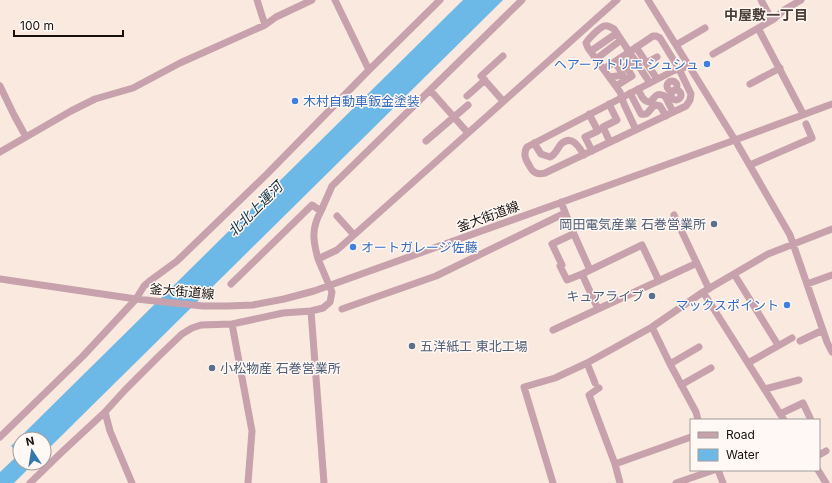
<svg xmlns="http://www.w3.org/2000/svg" width="832" height="483" font-family="Inter,'Noto Sans JP',sans-serif">
	<style>
		.water { fill: #6cb9e7 }
		.lines { fill: none; stroke-linecap: round; stroke-linejoin: round }
		.minor { stroke: #c7a1ab; stroke-width: 7 }
		.shop-dot { fill: #3f7fe0; stroke: #fff8f4; stroke-width: 1.5 }
		.service-dot { fill: #5c6f8a; stroke: #fff8f4; stroke-width: 1.5 }
		.labels { text-anchor: middle; stroke-width: 3; stroke-linejoin: round; paint-order: stroke }
		.shop-label { font-size: 13px; fill: #366cbe; stroke: #fff8f4; text-anchor: end }
		.street-label { font-size: 13px; fill: #17120e; stroke: #fff8f4 }
		.service-label { font-size: 13px; fill: #4e5e75; stroke: #fff8f4; text-anchor: end }
		.neighbourhood-label { font-size: 14px; font-weight: bold; fill: #4a3d35; stroke: #fff8f4 }
		.water-label { font-size: 14px; font-style: italic; fill: #0e3144; stroke: #fff8f4 }
	</style>
	<rect width="100%" height="100%" fill="#f9e9de"/>
	<path class="water" d="M463,0H503L44,453V439H20V463H34L14,483H0V472L19,454L11,446Z"/>
	<g class="lines">
		<path class="minor" d="M257,0L265,25
			M335,0L369,70
			M648,0L735,140L790,235L827,342L832,352
			M761,0L772,20
			M758,28L800,108L803,114
			M676,45L705,28
			M636,47L657,79
			M591,51L617,33
			M713,54L774,19L784,10L801,0
			M503,56L481,76L503,101
			M596,59L621,40
			M646,63L657,57
			M604,69L653,36H656L660,38L679,69L683,68
			M679,69L691,94L690,100L686,106L545,173C541,174 536,174 533,171C531,169 530,167 529,165C525,159 523,153 527,147L673,71Z
			M610,77L623,75L615,62
			M667 86a5 5 0 1 1 10 0a5 5 0 1 1-10 0Z
			M750,84L780,68
			M0,86L14,115L26,137
			M616,86L632,76L626,66L635,60
			M638,89C641,95 643,102 650,102C656,97 655,92 665,96L673,112
			M430,90L468,133
			M671 95a5 5 0 1 1 10 0a5 5 0 1 1-10 0Z
			M630,93L641,114C650,116 649,107 656,105L660,106L666,116
			M467,96L485,80
			M609,104L617,120L603,127L610,142
			M589,114L598,131L585,137L592,151
			M636,130L624,104L620,92L588,48L586,43C588,39 599,28 604,26C607,25 611,27 614,29L650,83
			M426,141L468,105
			M534,143L541,154L550,157C556,154 557,149 561,144C572,134 579,147 584,155
			M0,152L71,111L95,99L133,88L180,63L265,25L276,17L312,0
			M750,165L812,138L806,124
			M561,202L573,232L590,270
			M674,215L709,289
			M337,216L354,235
			M573,232L571,235L552,244L562,265L560,266L567,280L582,274
			M318,259C313,240 311,229 321,211
			M734,274L778,345
			M0,279L136,299L203,306H228L253,305L284,299L314,291L735,140L832,104
			M231,284L312,205L321,211L332,186L522,0
			M807,284L832,275
			M703,292L784,420
			M342,309L436,276L565,213
			M598,309L582,274L642,245L659,281
			M311,311L324,483
			M232,324L252,431L248,483
			M652,327L670,364L696,412L698,420
			M553,330L697,263
			M800,341L823,330
			M587,363L595,383
			M748,363L792,338
			M670,364L699,347
			M681,385L711,368
			M599,388L589,395L615,464L620,483
			M765,389L799,380
			M105,412L110,431L132,483
			M780,414L803,403L811,420
			M0,437L83,356L136,299L144,286L151,280L177,261L267,174L369,70L440,0
			M819,455L826,451
			M615,464L691,437
			M718,470L723,483
			M818,470L826,483
			M30,483L63,451L105,412L125,390L159,356L182,334L192,328L201,325L232,324L283,313L311,311L323,308L330,302L332,292L318,259L337,250L354,235L617,0
			M553,483L524,387L555,378L587,363L652,327L703,292L768,254L832,229
			M676,483L714,470"/>
	</g>
	<g class="shop-dot">
		<circle cx="707" cy="64" r="4"/>
		<circle cx="295" cy="101" r="4"/>
		<circle cx="353" cy="247" r="4"/>
		<circle cx="787" cy="305" r="4"/>
	</g>
	<g class="service-dot">
		<circle cx="714" cy="224" r="4"/>
		<circle cx="652" cy="296" r="4"/>
		<circle cx="412" cy="346" r="4"/>
		<circle cx="212" cy="368" r="4"/>
	</g>
	<g class="labels">
		<g class="shop-label">
			<text x="699" y="69">ヘアーアトリエ シュシュ</text>
			<text x="303" y="106" text-anchor="start">木村自動車鈑金塗装</text>
			<text x="361" y="252" text-anchor="start">オートガレージ佐藤</text>
			<text x="779" y="310">マックスポイント</text>
		</g>
		<g class="street-label">
			<text transform="translate(488 216) rotate(-20)" y="5">釜大街道線</text>
			<text transform="translate(182 291) rotate(5)" y="5">釜大街道線</text>
		</g>
		<g class="service-label">
			<text x="706" y="229">岡田電気産業 石巻営業所</text>
			<text x="644" y="301">キュアライブ</text>
			<text x="420" y="351" text-anchor="start">五洋紙工 東北工場</text>
			<text x="220" y="373" text-anchor="start">小松物産 石巻営業所</text>
		</g>
		<g class="neighbourhood-label">
			<text x="766" y="20">中屋敷一丁目</text>
		</g>
		<g class="water-label">
			<text transform="translate(255 209) rotate(-45)" y="5">北北上運河</text>
		</g>
	</g>
	<rect x="690" y="419" width="130" height="52" fill="#fff8f4" stroke="#a29c98"/>
	<rect x="698" y="432" width="20" height="6" fill="#c7a1ab" stroke="#a29c98"/>
	<text x="726" y="439" font-size="12" fill="#17120e">Road</text>
	<rect x="698" y="449" width="20" height="12" fill="#6cb9e7" stroke="#a29c98"/>
	<text x="726" y="459" font-size="12" fill="#17120e">Water</text>
	<g transform="translate(32 451) rotate(348)"><circle r="19" fill="#fff8f4" stroke="#a29c98"/>
	<path d="M0-3L7 15L0 10L-7 15Z" fill="#3278ad"/>
	<text y="-6" font-size="11" font-weight="bold" text-anchor="middle" fill="#17120e">N</text>
	</g>
	<path d="M14 30v6h109v-6" fill="none" stroke="#17120e" stroke-width="2"/>
	<text x="20" y="30" font-size="12" fill="#17120e" stroke="#fff8f4" stroke-width="3" paint-order="stroke">100 m</text>
</svg>
